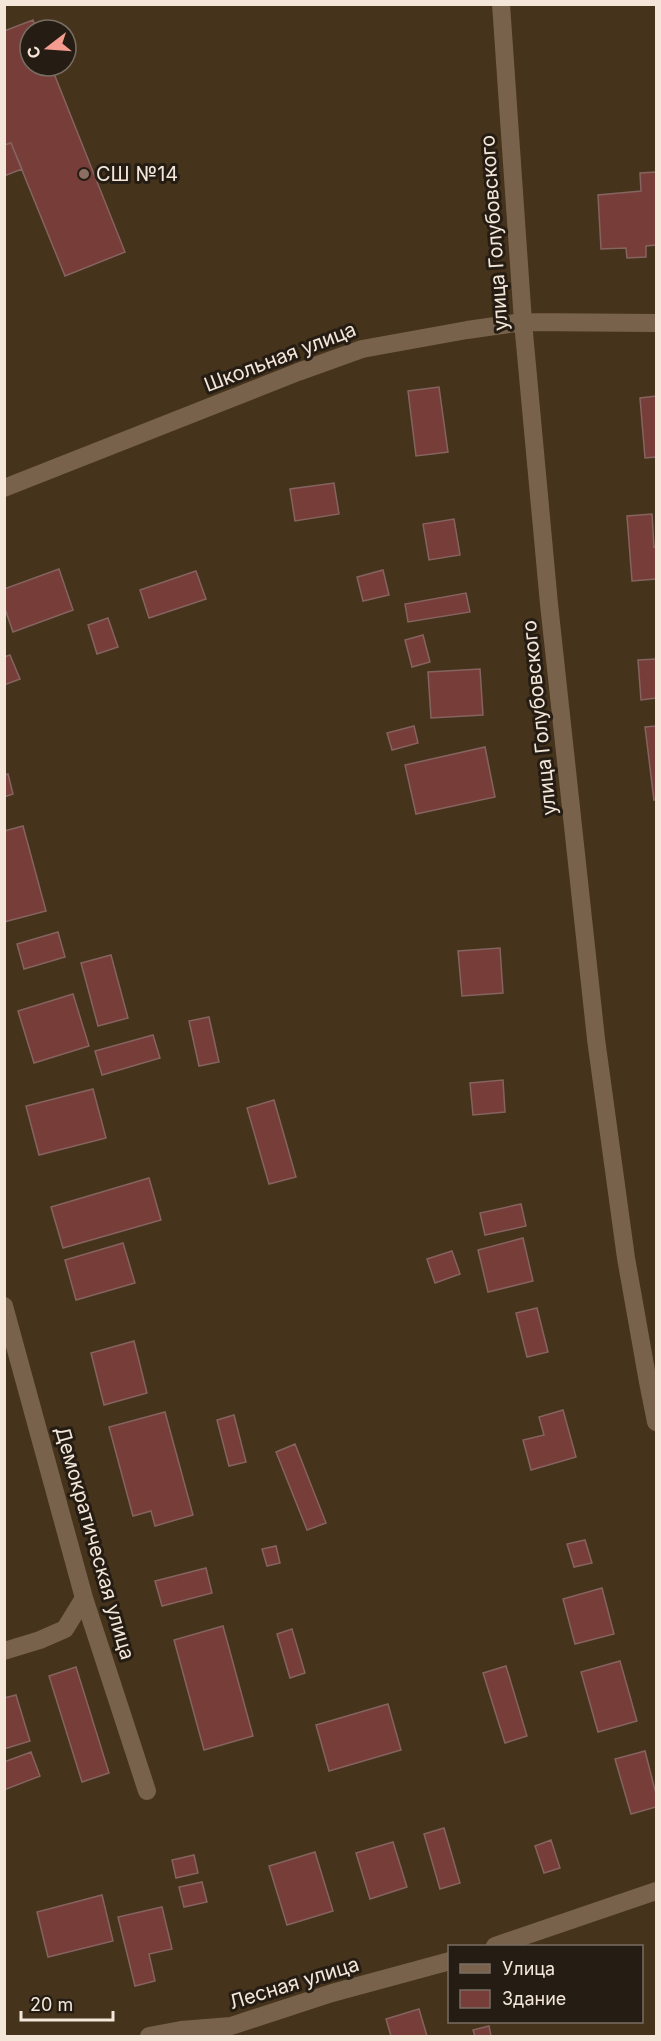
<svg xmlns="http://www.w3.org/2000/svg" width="661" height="2041" font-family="Inter,sans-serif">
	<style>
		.building { fill: #773e39; stroke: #85635f; stroke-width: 1.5 }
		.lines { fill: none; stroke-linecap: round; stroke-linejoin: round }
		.minor { stroke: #78624b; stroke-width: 18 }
		.tertiary { stroke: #78624b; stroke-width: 18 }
		.education-dot { fill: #8d6e63; stroke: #251d13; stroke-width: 2 }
		.labels { text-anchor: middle; stroke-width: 6; stroke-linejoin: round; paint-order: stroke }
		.poi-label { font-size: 20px; fill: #f4e7da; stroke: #251d13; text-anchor: start }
		.street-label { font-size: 20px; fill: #f4e7da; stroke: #251d13 }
	</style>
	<rect width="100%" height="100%" fill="#46331c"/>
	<path class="building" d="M33,20L37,30H30V66H51L125,252L65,276L11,143L4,145V31Z
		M11,143L22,169L4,176V145Z
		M656,172V245L646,246V257L627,258L626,248L601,249L598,195L641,191L640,173Z
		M439,387L448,452L416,456L408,391Z
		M656,396V457L645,458L640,398Z
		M334,483L339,514L295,521L290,489Z
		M652,514L654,547L656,546V579L632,581L627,516Z
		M454,519L460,555L429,560L423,524Z
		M59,569L73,610L13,632L4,606V589Z
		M383,570L389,595L363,601L357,577Z
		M196,571L206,599L149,618L140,590Z
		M466,593L470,612L408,622L405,604Z
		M108,618L118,647L97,654L88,625Z
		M423,635L430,662L412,667L405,640Z
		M10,655L20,679L4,685V657Z
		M656,659V698L641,700L638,660Z
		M480,669L483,715L431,718L428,672Z
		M414,726L418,743L392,750L387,733Z
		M656,726V799L654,800L645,727Z
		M485,747L495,797L416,814L405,765Z
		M8,774L13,794L4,797V775Z
		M23,826L46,911L4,922V831Z
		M58,932L65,957L24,969L17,944Z
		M500,948L503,993L462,996L458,951Z
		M111,955L128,1018L98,1026L81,963Z
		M73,994L89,1046L34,1063L18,1011Z
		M209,1017L219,1062L199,1066L189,1021Z
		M153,1035L160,1058L102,1075L95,1051Z
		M503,1080L505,1112L473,1115L470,1083Z
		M93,1089L106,1138L39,1155L26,1106Z
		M274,1100L296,1177L269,1184L247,1108Z
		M149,1178L161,1220L63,1248L51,1207Z
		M521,1204L526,1226L485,1235L480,1213Z
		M523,1238L533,1281L488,1292L478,1250Z
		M123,1243L135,1283L76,1300L65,1260Z
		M452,1251L460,1274L435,1283L427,1259Z
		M537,1308L548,1352L527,1357L516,1313Z
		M134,1341L147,1393L104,1405L91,1353Z
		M563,1410L576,1457L531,1470L523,1440L544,1435L539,1417Z
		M165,1412L193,1515L155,1526L151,1511L133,1516L109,1427Z
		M234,1415L246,1462L229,1466L217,1420Z
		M295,1444L326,1523L307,1530L276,1452Z
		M585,1540L592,1563L574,1567L567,1544Z
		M276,1546L280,1563L267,1566L262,1549Z
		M206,1568L212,1593L162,1606L155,1581Z
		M602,1588L614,1634L575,1644L563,1599Z
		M223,1626L253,1736L204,1750L174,1640Z
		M292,1629L305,1673L290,1678L277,1634Z
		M620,1661L637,1721L598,1732L581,1672Z
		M506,1666L527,1736L505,1743L483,1673Z
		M76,1667L109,1773L82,1782L49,1676Z
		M16,1695L30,1741L4,1749V1698Z
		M388,1704L401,1750L329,1771L316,1725Z
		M645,1751L656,1794V1807L631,1814L615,1759Z
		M31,1752L40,1776L4,1790V1762Z
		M444,1828L460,1883L440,1889L424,1834Z
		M551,1840L560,1868L544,1873L535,1846Z
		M393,1842L407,1887L370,1899L356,1853Z
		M315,1852L333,1911L287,1925L269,1866Z
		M194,1855L198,1873L176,1878L172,1860Z
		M202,1882L207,1902L184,1907L179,1887Z
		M102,1895L113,1941L48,1957L37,1912Z
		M162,1907L172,1949L149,1954L155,1981L135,1986L118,1917Z
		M419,2009L427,2036H391L386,2019Z
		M489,2026L491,2036H475L473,2030Z"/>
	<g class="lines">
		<path class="minor" d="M523,322L549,604L596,1039L626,1258L648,1382L656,1422
			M4,1306L84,1598L147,1791
			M4,1651L40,1640L65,1629L84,1598
			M495,1946L656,1891
			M149,2036L181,2030L231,2026L332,1993L450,1961"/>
		<path class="tertiary" d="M501,4L523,322
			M4,488L298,372L362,349L467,330L523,322L656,323"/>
	</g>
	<circle class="education-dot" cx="84" cy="174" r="6"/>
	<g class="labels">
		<g class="poi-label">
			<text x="96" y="181">СШ №14</text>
		</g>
		<g class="street-label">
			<text transform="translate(494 233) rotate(-94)" y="7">улица Голубовского</text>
			<text transform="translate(280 357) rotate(-21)" y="7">Школьная улица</text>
			<text transform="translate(539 718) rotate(-96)" y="7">улица Голубовского</text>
			<text transform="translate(95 1543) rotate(74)" y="7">Демократическая улица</text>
			<text transform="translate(294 1983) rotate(-17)" y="7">Лесная улица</text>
		</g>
	</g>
	<rect width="661" height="2041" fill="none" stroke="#f4e7da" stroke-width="12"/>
	<rect x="448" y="1945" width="195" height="78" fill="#251d13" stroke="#786e63" stroke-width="1.5"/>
	<rect x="460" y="1964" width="30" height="9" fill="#78624b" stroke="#786e63" stroke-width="1.5"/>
	<text x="502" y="1975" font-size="18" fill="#f4e7da">Улица</text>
	<rect x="460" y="1990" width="30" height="18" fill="#773e39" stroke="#786e63" stroke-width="1.5"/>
	<text x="502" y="2005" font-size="18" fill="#f4e7da">Здание</text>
	<g transform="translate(48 48) rotate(253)"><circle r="28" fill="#251d13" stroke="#786e63" stroke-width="1.5"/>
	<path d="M0-4.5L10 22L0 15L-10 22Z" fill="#f59c90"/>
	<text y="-9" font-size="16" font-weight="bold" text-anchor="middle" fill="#f4e7da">С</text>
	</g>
	<path d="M21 2011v9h92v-9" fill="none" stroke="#f4e7da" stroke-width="3"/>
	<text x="30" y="2011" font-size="18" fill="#f4e7da" stroke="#251d13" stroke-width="4.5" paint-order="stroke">20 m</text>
</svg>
